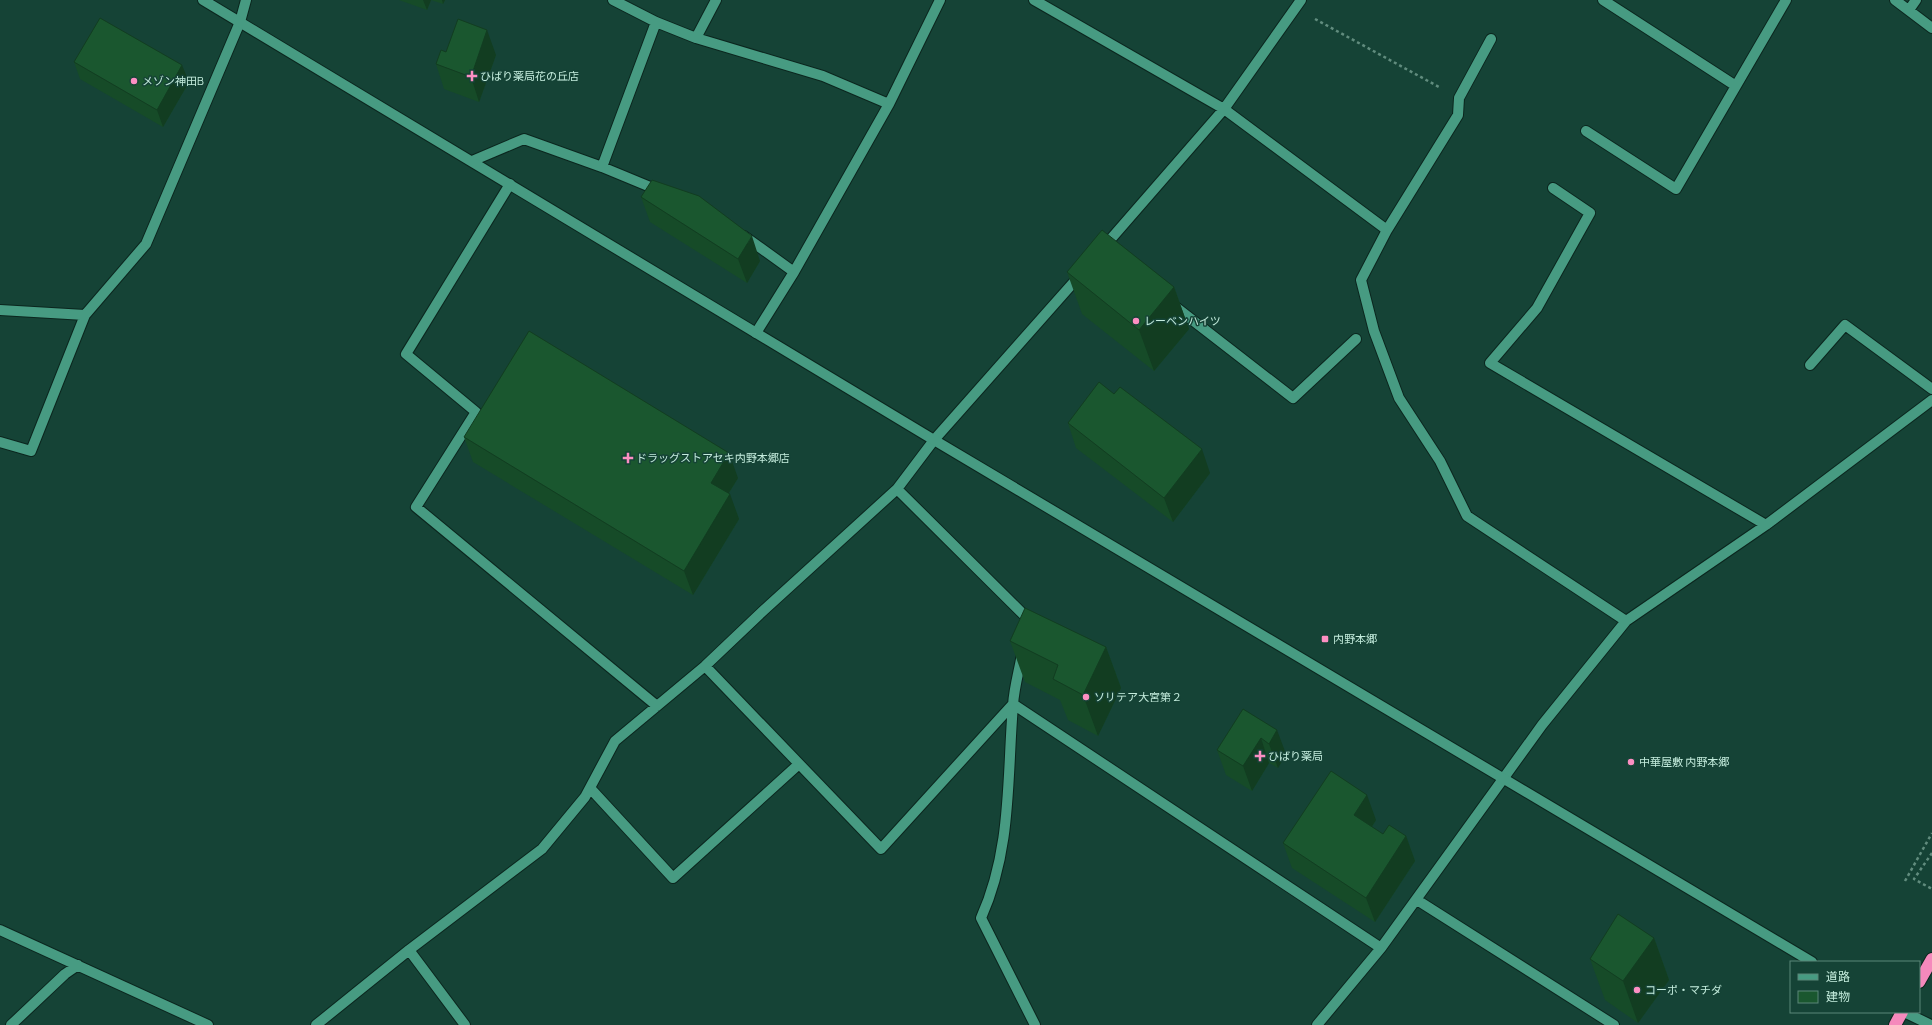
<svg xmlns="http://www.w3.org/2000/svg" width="1932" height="1025" font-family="Manrope,'Noto Sans JP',sans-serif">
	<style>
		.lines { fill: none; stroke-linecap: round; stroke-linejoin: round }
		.lane-casing { stroke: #0b261e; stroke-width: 12 }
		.street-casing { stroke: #0b261e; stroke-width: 12 }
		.secondary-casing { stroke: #0b261e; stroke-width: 12 }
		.highway-casing { stroke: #0b261e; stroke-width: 14 }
		.path { stroke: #618c7e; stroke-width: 2.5; stroke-dasharray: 3 3; stroke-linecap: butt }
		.lane { stroke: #479b82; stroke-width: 10 }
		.street { stroke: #479b82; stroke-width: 10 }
		.secondary { stroke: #479b82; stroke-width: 10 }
		.highway { stroke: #f589bc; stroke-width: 12 }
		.wall { fill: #164b28 }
		.shaded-wall { fill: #123d21 }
		.building { fill: #1a572f; stroke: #123d21 }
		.poi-dot { fill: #fc8fc2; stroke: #154336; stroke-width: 1.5 }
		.labels { text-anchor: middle; stroke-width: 3; stroke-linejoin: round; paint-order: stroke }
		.poi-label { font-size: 11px; fill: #c4ecdd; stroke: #154336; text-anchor: start }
	</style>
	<rect width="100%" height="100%" fill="#154336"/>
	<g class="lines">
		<defs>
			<path id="lane" d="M1173,305L1293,398L1356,339"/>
			<path id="street" d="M613,0L656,22L696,38L823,76L889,104
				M1034,0L1224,109L1387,230
				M1603,0L1736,86
				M1895,0L1932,28
				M1909,10L1916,0
				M696,38L716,0
				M1491,39L1459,98L1458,115L1387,230L1361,280L1374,331L1399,398L1440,461L1467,516L1626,621
				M1586,131L1676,189L1786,0
				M472,161L524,139L602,167L660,191
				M602,167L656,22
				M510,184L406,354L476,412L416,507L657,706
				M1553,188L1590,213L1537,308L1490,363L1766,525
				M744,236L794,272
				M1103,248L1224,109L1301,0
				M0,310L85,315
				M756,333L794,272L889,104L940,0
				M1810,365L1845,325L1932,389
				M0,442L31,451L85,315L146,244L240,22L246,0
				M897,489L1029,620L1028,625
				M1022,654C1019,671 1014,688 1013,705C1007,778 1012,849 981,918L1035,1025
				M705,666L881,849L1013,704
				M1013,704L1381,948
				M590,788L673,878L799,764
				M1417,900L1614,1025
				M0,930L208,1025
				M409,950L465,1025
				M11,1025L65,974L78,965
				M316,1025L409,950L542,849L585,797L615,741L705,666L764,610L897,489L934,440L1081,274
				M1317,1025L1381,948L1542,725L1626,621L1766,525L1932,400"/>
			<path id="secondary" d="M203,0L934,440L1812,962
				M1904,1012L1931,1025"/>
			<path id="highway" d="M1919,982L1932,959
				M1895,1025L1902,1012"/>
		</defs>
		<use href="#lane" class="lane-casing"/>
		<use href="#street" class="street-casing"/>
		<use href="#secondary" class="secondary-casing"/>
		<use href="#highway" class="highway-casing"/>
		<path class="path" d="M1315,19L1439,87
			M1932,853L1914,879L1932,889
			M1905,881L1932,833"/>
		<use href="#lane" class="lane"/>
		<use href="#street" class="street"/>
		<use href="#secondary" class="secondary"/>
		<use href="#highway" class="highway"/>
	</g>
	<path class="wall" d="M399,0H431L427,10Z
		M431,0H445L443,4Z
		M446,52L496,55L479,102L444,89L436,64Z
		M74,62L189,82L163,127L80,79Z
		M641,197L760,261L747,283L650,222Z
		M1067,272L1174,287L1189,329L1154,371L1082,314Z
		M1114,394L1210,473L1173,522L1076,448L1068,423Z
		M464,437L738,478L729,493L739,519L693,595L473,462Z
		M1010,641L1106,647L1121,688L1098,736L1068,720L1060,700L1025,682Z
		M1243,709L1286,754L1278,768L1269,763L1252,791L1226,775L1217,750Z
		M1376,820L1372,827L1383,834L1406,836L1415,861L1375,922L1292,868L1283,843Z
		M1654,938L1669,980L1638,1023L1605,1000L1590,959Z"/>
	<path class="shaded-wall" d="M423,0H431L427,10Z
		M442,0H445L443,4Z
		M487,30L496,55L479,102L471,77Z
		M182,65L189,82L163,127L157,110Z
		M752,236L760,261L747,283L738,259Z
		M1174,287L1189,329L1154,371L1139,330Z
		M1202,449L1210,473L1173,522L1164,498Z
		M729,453L738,478L720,507L711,483Z
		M730,494L739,519L693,595L684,571Z
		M1106,647L1121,688L1098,736L1083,695Z
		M1277,730L1286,754L1278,768L1269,744Z
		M1261,738L1269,763L1252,791L1243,766Z
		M1367,795L1376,820L1363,840L1354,815Z
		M1406,836L1415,861L1375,922L1366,898Z
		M1654,938L1669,980L1638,1023L1623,981Z"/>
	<path class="building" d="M100,18L182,65L157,110L74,62Z
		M458,19L487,30L471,77L436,64L441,50L446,52Z
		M652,180L699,196L752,236L738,259L641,197Z
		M1102,230L1174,287L1139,330L1067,272Z
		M529,331L729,453L711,483L730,494L684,571L464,437Z
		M1099,382L1114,394L1120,387L1202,449L1164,498L1068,423Z
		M1025,608L1106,647L1083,695L1053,679L1058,665L1010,641Z
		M1243,709L1277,730L1269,744L1261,738L1243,766L1217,750Z
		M1331,771L1367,795L1354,815L1383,834L1389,825L1406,836L1366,898L1283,843Z
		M1618,914L1654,938L1623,981L1590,959Z"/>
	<g class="poi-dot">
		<path d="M470 70h4v4h4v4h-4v4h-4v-4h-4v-4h4z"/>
		<circle cx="134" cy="81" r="4"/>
		<circle cx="1136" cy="321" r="4"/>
		<path d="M626 452h4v4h4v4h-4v4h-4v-4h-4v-4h4z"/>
		<rect x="1321" y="635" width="8" height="8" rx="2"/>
		<circle cx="1086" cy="697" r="4"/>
		<path d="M1258 750h4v4h4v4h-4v4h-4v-4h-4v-4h4z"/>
		<circle cx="1631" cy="762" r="4"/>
		<circle cx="1637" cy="990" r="4"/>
	</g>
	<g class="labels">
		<g class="poi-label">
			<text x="480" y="80">ひばり薬局花の丘店</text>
			<text x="142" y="85">メゾン神田B</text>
			<text x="1144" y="325">レーベンハイツ</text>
			<text x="636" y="462">ドラッグストアセキ内野本郷店</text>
			<text x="1333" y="643">内野本郷</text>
			<text x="1094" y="701">ソリテア大宮第２</text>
			<text x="1268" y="760">ひばり薬局</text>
			<text x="1639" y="766">中華屋敷 内野本郷</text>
			<text x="1645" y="994">コーポ・マチダ</text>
		</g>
	</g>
	<rect x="1790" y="961" width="130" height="52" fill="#154336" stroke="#5b8779"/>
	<rect x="1798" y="974" width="20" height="6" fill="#479b82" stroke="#5b8779"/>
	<text x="1826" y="981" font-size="12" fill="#c4ecdd">道路</text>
	<rect x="1798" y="991" width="20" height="12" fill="#1a572f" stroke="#5b8779"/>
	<text x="1826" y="1001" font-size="12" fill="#c4ecdd">建物</text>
</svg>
